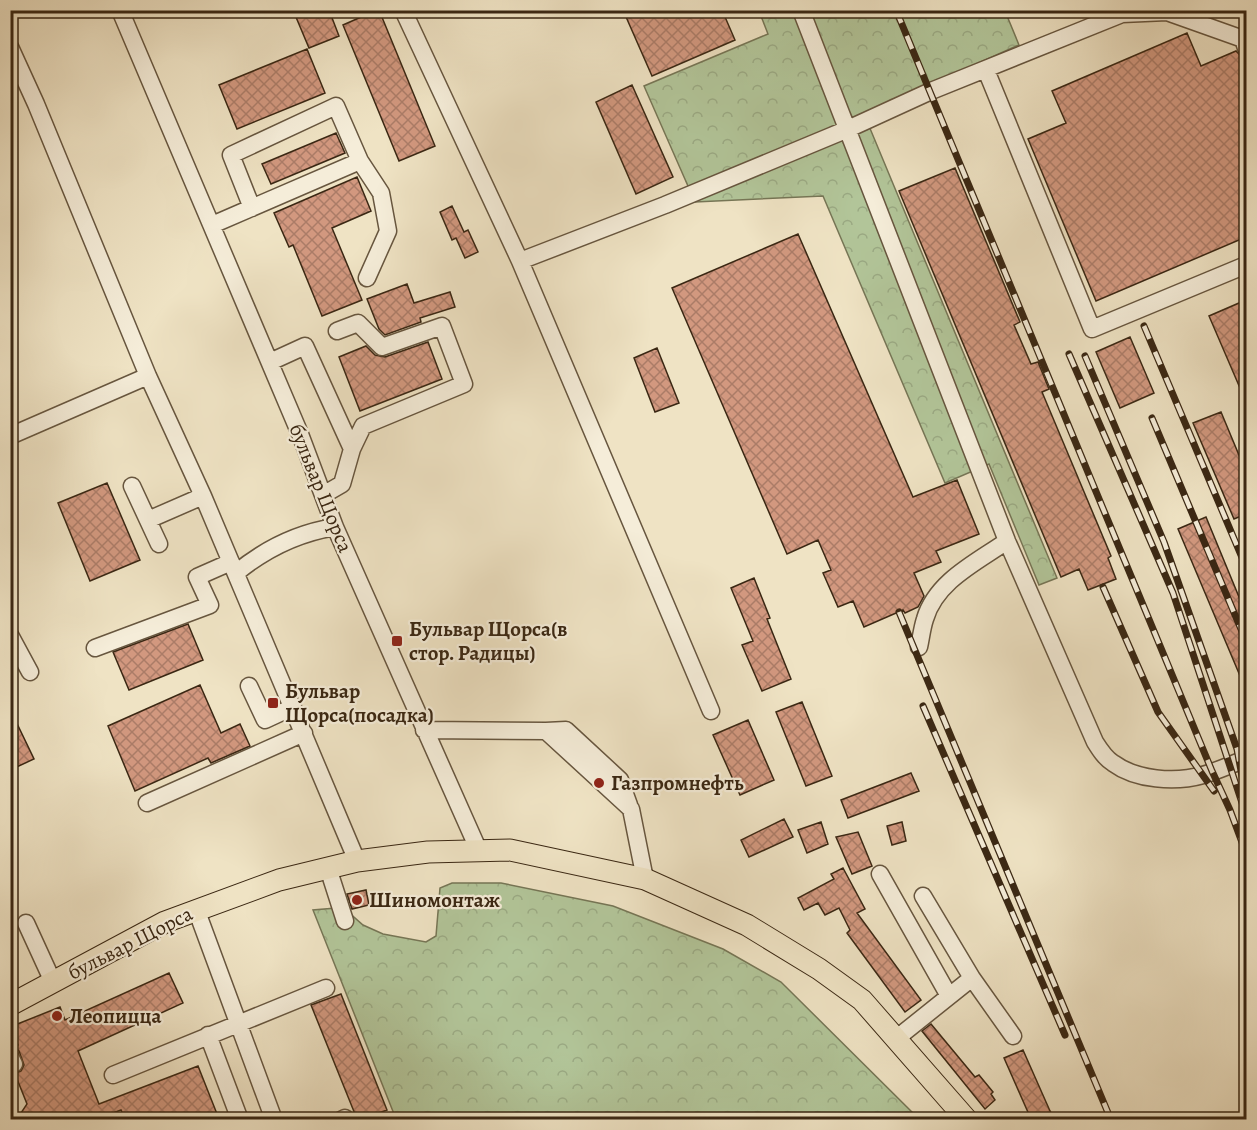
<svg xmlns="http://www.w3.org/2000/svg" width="1257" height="1130" font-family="Alegreya,serif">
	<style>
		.forest { fill: url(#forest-crowns); stroke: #767656; stroke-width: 1.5 }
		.building { fill: url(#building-cross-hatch); stroke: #3a2713; stroke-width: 1.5 }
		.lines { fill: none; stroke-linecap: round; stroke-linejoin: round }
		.minor-casing { stroke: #67563f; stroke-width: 19 }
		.major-casing { stroke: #3a2713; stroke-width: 23 }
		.minor { stroke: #f5edd9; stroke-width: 16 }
		.major { stroke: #efe3c4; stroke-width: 21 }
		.rail-casing { stroke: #3a2713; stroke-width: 7 }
		.rail { stroke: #f5edd9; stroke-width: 4.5; stroke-dasharray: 14; stroke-linecap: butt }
		.poi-dot { fill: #8f2418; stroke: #f5edd9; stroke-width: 2 }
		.labels { text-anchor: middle; stroke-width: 4.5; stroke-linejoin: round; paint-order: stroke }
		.street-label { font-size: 21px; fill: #3a2713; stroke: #f5edd9 }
		.poi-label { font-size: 21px; font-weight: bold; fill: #3a2713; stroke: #f5edd9; text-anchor: start }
	</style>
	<defs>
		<pattern id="forest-crowns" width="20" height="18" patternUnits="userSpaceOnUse" patternTransform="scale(1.5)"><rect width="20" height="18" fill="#b2c599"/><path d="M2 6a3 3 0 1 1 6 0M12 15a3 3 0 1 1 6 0" fill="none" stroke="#9aa983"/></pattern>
		<pattern id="building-cross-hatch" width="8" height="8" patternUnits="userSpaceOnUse" patternTransform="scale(1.5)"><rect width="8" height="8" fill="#d2987f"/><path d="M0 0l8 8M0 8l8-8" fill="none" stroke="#ab7c67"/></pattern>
	</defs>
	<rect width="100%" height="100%" fill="#efe3c4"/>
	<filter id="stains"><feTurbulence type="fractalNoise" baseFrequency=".00333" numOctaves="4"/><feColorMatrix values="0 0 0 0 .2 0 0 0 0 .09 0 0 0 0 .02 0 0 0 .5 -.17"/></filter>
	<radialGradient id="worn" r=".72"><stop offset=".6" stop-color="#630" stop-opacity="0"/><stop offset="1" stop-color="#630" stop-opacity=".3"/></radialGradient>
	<path class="forest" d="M759,11H1005L1019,45L864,114L1057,578L1039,585L989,464L945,483L823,196L695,202L644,86L768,34Z
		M452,883H501L613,906L723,949L781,982L919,1119H396L313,910L336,908L347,911L363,925L383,934L426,942L436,936L440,888Z"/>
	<path class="building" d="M293,10H329L339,36L309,48Z
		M377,10H379L435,146L399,161L343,25Z
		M623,10H722L735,40L652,76Z
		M1187,33L1201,66L1236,51L1246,61V237L1096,301L1028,139L1066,123L1052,91Z
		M307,49L325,93L237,129L219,85Z
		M632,85L673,177L636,194L596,102Z
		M336,133L345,153L271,184L262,164Z
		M955,168L1020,322L1014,325L1031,364L1038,362L1049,389L1042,392L1111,556L1108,558L1116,579L1088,590L1079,569L1061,577L899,191Z
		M357,177L371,211L332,228L362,300L322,316L293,245L289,247L274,213Z
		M452,206L464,232L468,230L478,252L465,258L456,238L452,240L440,212Z
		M798,234L913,497L957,480L979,534L936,551L941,562L914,573L924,596L918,607L905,613L903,610L864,627L853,601L838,607L823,573L831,570L818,540L787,554L672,288Z
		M407,284L414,303L450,292L455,307L420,318L421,322L385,335L379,329L367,299Z
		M1246,300V402L1209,316Z
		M1130,337L1154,393L1120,408L1096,352Z
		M428,342L442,379L360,411L339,357L366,346L375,355L385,357Z
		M657,348L679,403L655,412L634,358Z
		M1221,412L1246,472V514L1234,519L1193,423Z
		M107,483L140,560L90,581L58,503Z
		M1206,517L1246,614V690L1178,529Z
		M754,578L770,618L767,619L791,679L762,691L742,645L753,641L731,588Z
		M188,624L203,660L129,690L113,652Z
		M200,685L221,733L240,724L250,746L211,763L208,758L135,791L108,726Z
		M802,702L832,776L806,786L776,712Z
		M10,709L34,759L10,770Z
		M748,720L774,780L740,795L713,735Z
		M911,773L919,791L848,818L841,800Z
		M784,819L793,837L749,857L741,840Z
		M821,822L828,844L807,853L798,830Z
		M902,822L906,841L892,845L887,826Z
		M858,832L872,866L852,874L836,837Z
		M843,868L865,909L857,913L921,1000L905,1012L847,933L850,930L839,908L825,915L818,903L804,910L798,898L834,879L831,874Z
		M366,890L369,905L352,909L347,894Z
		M169,973L183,1003L78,1051L99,1104L198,1066L219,1119H125L121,1110L97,1119H17L27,1104L17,1079L10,1082V1075L21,1071L24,1065L19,1051L14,1047L18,1045L10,1027L60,1007L65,1020Z
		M341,994L387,1110L362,1119H357L311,1005Z
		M931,1024L975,1077L979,1075L993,1092L991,1094L995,1100L985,1109L922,1031Z
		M1023,1050L1050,1111L1055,1119H1031L1004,1058Z"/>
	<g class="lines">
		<defs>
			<path id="minor" d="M120,10L300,434L335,527L479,851
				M403,10L520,261L711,711
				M801,10L1007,541L1095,742C1100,750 1105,758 1113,763C1136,780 1175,783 1203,775C1217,771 1232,764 1246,759
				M10,47L36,104L148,376L203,496L357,861
				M986,70L1092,329L1246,265
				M252,208L231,155L336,106L360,161L381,193L388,231L367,278
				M212,225L360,161
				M520,261L665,205L848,129L931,91L1122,14L1167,12L1243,39L1246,48
				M270,362L305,346L352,449
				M10,436L148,376
				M132,486L159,544
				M323,495L342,484L352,449L363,426L464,384L442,326L382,347L358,323L337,331
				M148,520L203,496
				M236,573C265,549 298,533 335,527
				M10,635L30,672
				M919,647C921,638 922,628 925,619C936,581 977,562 1007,541
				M95,648L210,605L197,577L231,562
				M249,686L265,720L293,707
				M424,730L546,731L631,809L645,879
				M546,731L566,730L620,780L629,805
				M147,803L304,733
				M328,868L345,921
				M880,874L949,996
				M196,909L274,1120
				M26,923L53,982
				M972,978L1013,1036
				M208,1035L240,1120
				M897,1038L972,978L923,896
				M10,1056L14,1064L10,1065
				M113,1075L326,988
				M341,1120L345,1118"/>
			<path id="major" d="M10,1005L165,922L279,880L357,861L428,852L510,850L645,879L747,925L819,969L862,1000L967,1120"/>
		</defs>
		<use href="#minor" class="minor-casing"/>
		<use href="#major" class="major-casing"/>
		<use href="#minor" class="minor"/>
		<use href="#major" class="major"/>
		<defs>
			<path id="rail" d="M896,10L1212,771L1230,810L1246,853
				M1144,326L1246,567
				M1069,354L1173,593L1246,815
				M1085,356L1164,542L1237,749L1242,776
				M1152,418L1246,641
				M1103,587L1158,712L1214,791
				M899,612L1111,1120
				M923,706L1065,1035"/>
		</defs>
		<use href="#rail" class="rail-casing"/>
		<use href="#rail" class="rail"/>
	</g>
	<g class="poi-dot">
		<rect x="391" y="635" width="12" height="12" rx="3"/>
		<rect x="267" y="697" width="12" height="12" rx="3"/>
		<circle cx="599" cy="783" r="6"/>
		<circle cx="357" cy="900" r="6"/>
		<circle cx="57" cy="1016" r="6"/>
	</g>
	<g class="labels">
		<g class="street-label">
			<text transform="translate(321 488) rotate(68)" y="7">бульвар Щорса</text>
			<text transform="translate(130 943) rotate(-27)" y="7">бульвар Щорса</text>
		</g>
		<g class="poi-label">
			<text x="409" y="636">Бульвар Щорса(в<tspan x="409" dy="24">стор. Радицы)</tspan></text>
			<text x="285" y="698">Бульвар<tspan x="285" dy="24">Щорса(посадка)</tspan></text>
			<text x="611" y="790">Газпромнефть</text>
			<text x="369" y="907">Шиномонтаж</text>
			<text x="69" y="1023">Леопицца</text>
		</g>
	</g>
	<rect width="1257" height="1130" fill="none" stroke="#efe3c4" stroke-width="36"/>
	<rect x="12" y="12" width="1233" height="1106" fill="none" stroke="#3a2713" stroke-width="3"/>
	<rect x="18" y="18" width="1221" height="1094" fill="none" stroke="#3a2713" stroke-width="1.5"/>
	<rect width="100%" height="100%" filter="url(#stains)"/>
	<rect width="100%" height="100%" fill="url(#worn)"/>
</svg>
